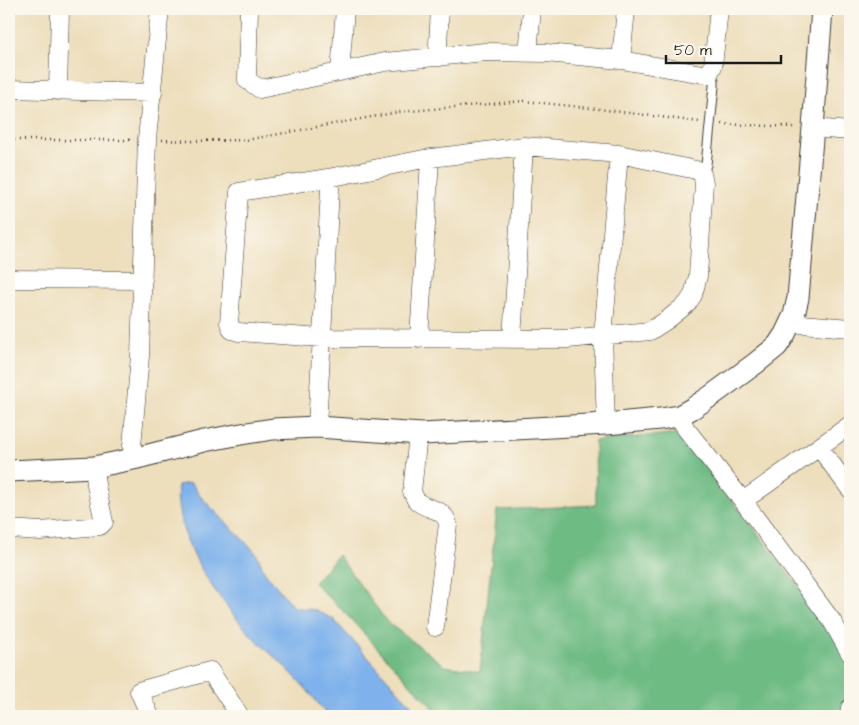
<svg xmlns="http://www.w3.org/2000/svg" width="859" height="725" font-family="'Architects Daughter',sans-serif">
	<style>
		.forest { fill: #6ebb84; stroke: #456c50 }
		.water { fill: #7fb2ec; stroke: #4e6784 }
		.lines { fill: none; stroke-linecap: round; stroke-linejoin: round }
		.service-casing { stroke: #3b3934; stroke-width: 11 }
		.minor-casing { stroke: #3b3934; stroke-width: 19 }
		.tertiary-casing { stroke: #3b3934; stroke-width: 23 }
		.path { stroke: #3b3934; stroke-width: 2.5; stroke-dasharray: 1 4; stroke-linecap: butt }
		.service { stroke: #fff; stroke-width: 9 }
		.minor { stroke: #fff; stroke-width: 18 }
		.tertiary { stroke: #fff; stroke-width: 21 }
	</style>
	<rect width="100%" height="100%" fill="#fbf7ec"/>
	<filter id="ink" filterUnits="userSpaceOnUse"><feTurbulence type="fractalNoise" baseFrequency=".02" numOctaves="2"/><feDisplacementMap in="SourceGraphic" scale="10" xChannelSelector="R" yChannelSelector="G"/><feConvolveMatrix kernelMatrix="1 2 1 2 8 2 1 2 1" color-interpolation-filters="sRGB"/></filter>
	<filter id="wash" filterUnits="userSpaceOnUse"><feTurbulence type="fractalNoise" baseFrequency=".0096" numOctaves="4" result="noise"/><feDisplacementMap in="SourceGraphic" scale="20" xChannelSelector="R" yChannelSelector="G"/><feGaussianBlur stdDeviation="1.12" result="paint"/><feColorMatrix in="noise" values="0 0 0 0 0 0 0 0 0 0 0 0 0 0 0 0 0 1.4 0 .05"/><feComposite in="paint" operator="in"/></filter>
	<g filter="url(#wash)">
		<rect width="100%" height="100%" fill="#eddebc"/>
		<path class="forest" d="M680,433L828,624L849,661L850,681L844,716H440L344,612L314,583L338,555L387,622L445,666L480,671L497,510L596,505L595,441Z"/>
		<path class="water" d="M191,483L200,496L256,553L264,571L293,607L316,610L334,620L421,716H328C319,704 309,692 299,681C285,665 267,651 252,636C218,599 172,538 178,485Z"/>
	</g>
	<g filter="url(#ink)">
		<g class="lines">
			<defs>
				<path id="service" d="M702,174L706,165L714,86V80L709,74"/>
				<path id="minor" d="M249,9L247,80L260,89L385,62L485,52L546,53L621,60L703,74H709L713,66L719,9
					M440,9L438,44L440,57
					M528,53L532,9
					M621,60L626,9
					M340,72L345,9
					M9,89L153,93
					M58,91L60,9
					M813,128L850,131
					M524,146L619,154L696,170L702,174L704,183L698,276L693,295L687,304L667,320L650,331L568,339L322,338L239,332L232,330L229,323L239,192L328,178L424,159Z
					M9,279L143,280
					M790,323L850,328
					M419,339L430,159
					M512,339L524,146
					M679,416L686,429L743,501L832,621L850,653
					M606,424L603,336L619,154
					M317,427L330,189L328,178
					M418,434L412,492C413,493 415,499 416,500C426,512 443,505 448,524L435,627
					M819,447L850,489
					M133,459L132,446L140,356L147,139L160,9
					M743,501L850,425
					M9,529L40,531L100,526L104,522L96,485L94,467
					M150,716L139,691L210,671L240,716
					M849,716L850,708"/>
				<path id="tertiary" d="M9,471L94,467L133,459L204,441L241,434L273,429L317,427L422,434L606,424L660,419L679,416L693,408L711,396L756,363L777,346L785,334L794,315L798,298L813,128L822,9"/>
			</defs>
			<use href="#service" class="service-casing"/>
			<use href="#minor" class="minor-casing"/>
			<use href="#tertiary" class="tertiary-casing"/>
			<path class="path" d="M722,124L794,127
				M9,140H131
				M162,140L188,141L246,140L399,112L524,101L590,108L700,122"/>
			<use href="#service" class="service"/>
			<use href="#minor" class="minor"/>
			<use href="#tertiary" class="tertiary"/>
		</g>
	</g>
	<rect width="859" height="725" fill="none" stroke="#fbf7ec" stroke-width="30"/>
	<path d="M666 55v8h115v-8" fill="none" stroke="#1c1c1c" stroke-width="2.5"/>
	<text x="674" y="55" font-size="15" fill="#1c1c1c" stroke="#fbf7ec" stroke-width="4" paint-order="stroke">50 m</text>
</svg>
